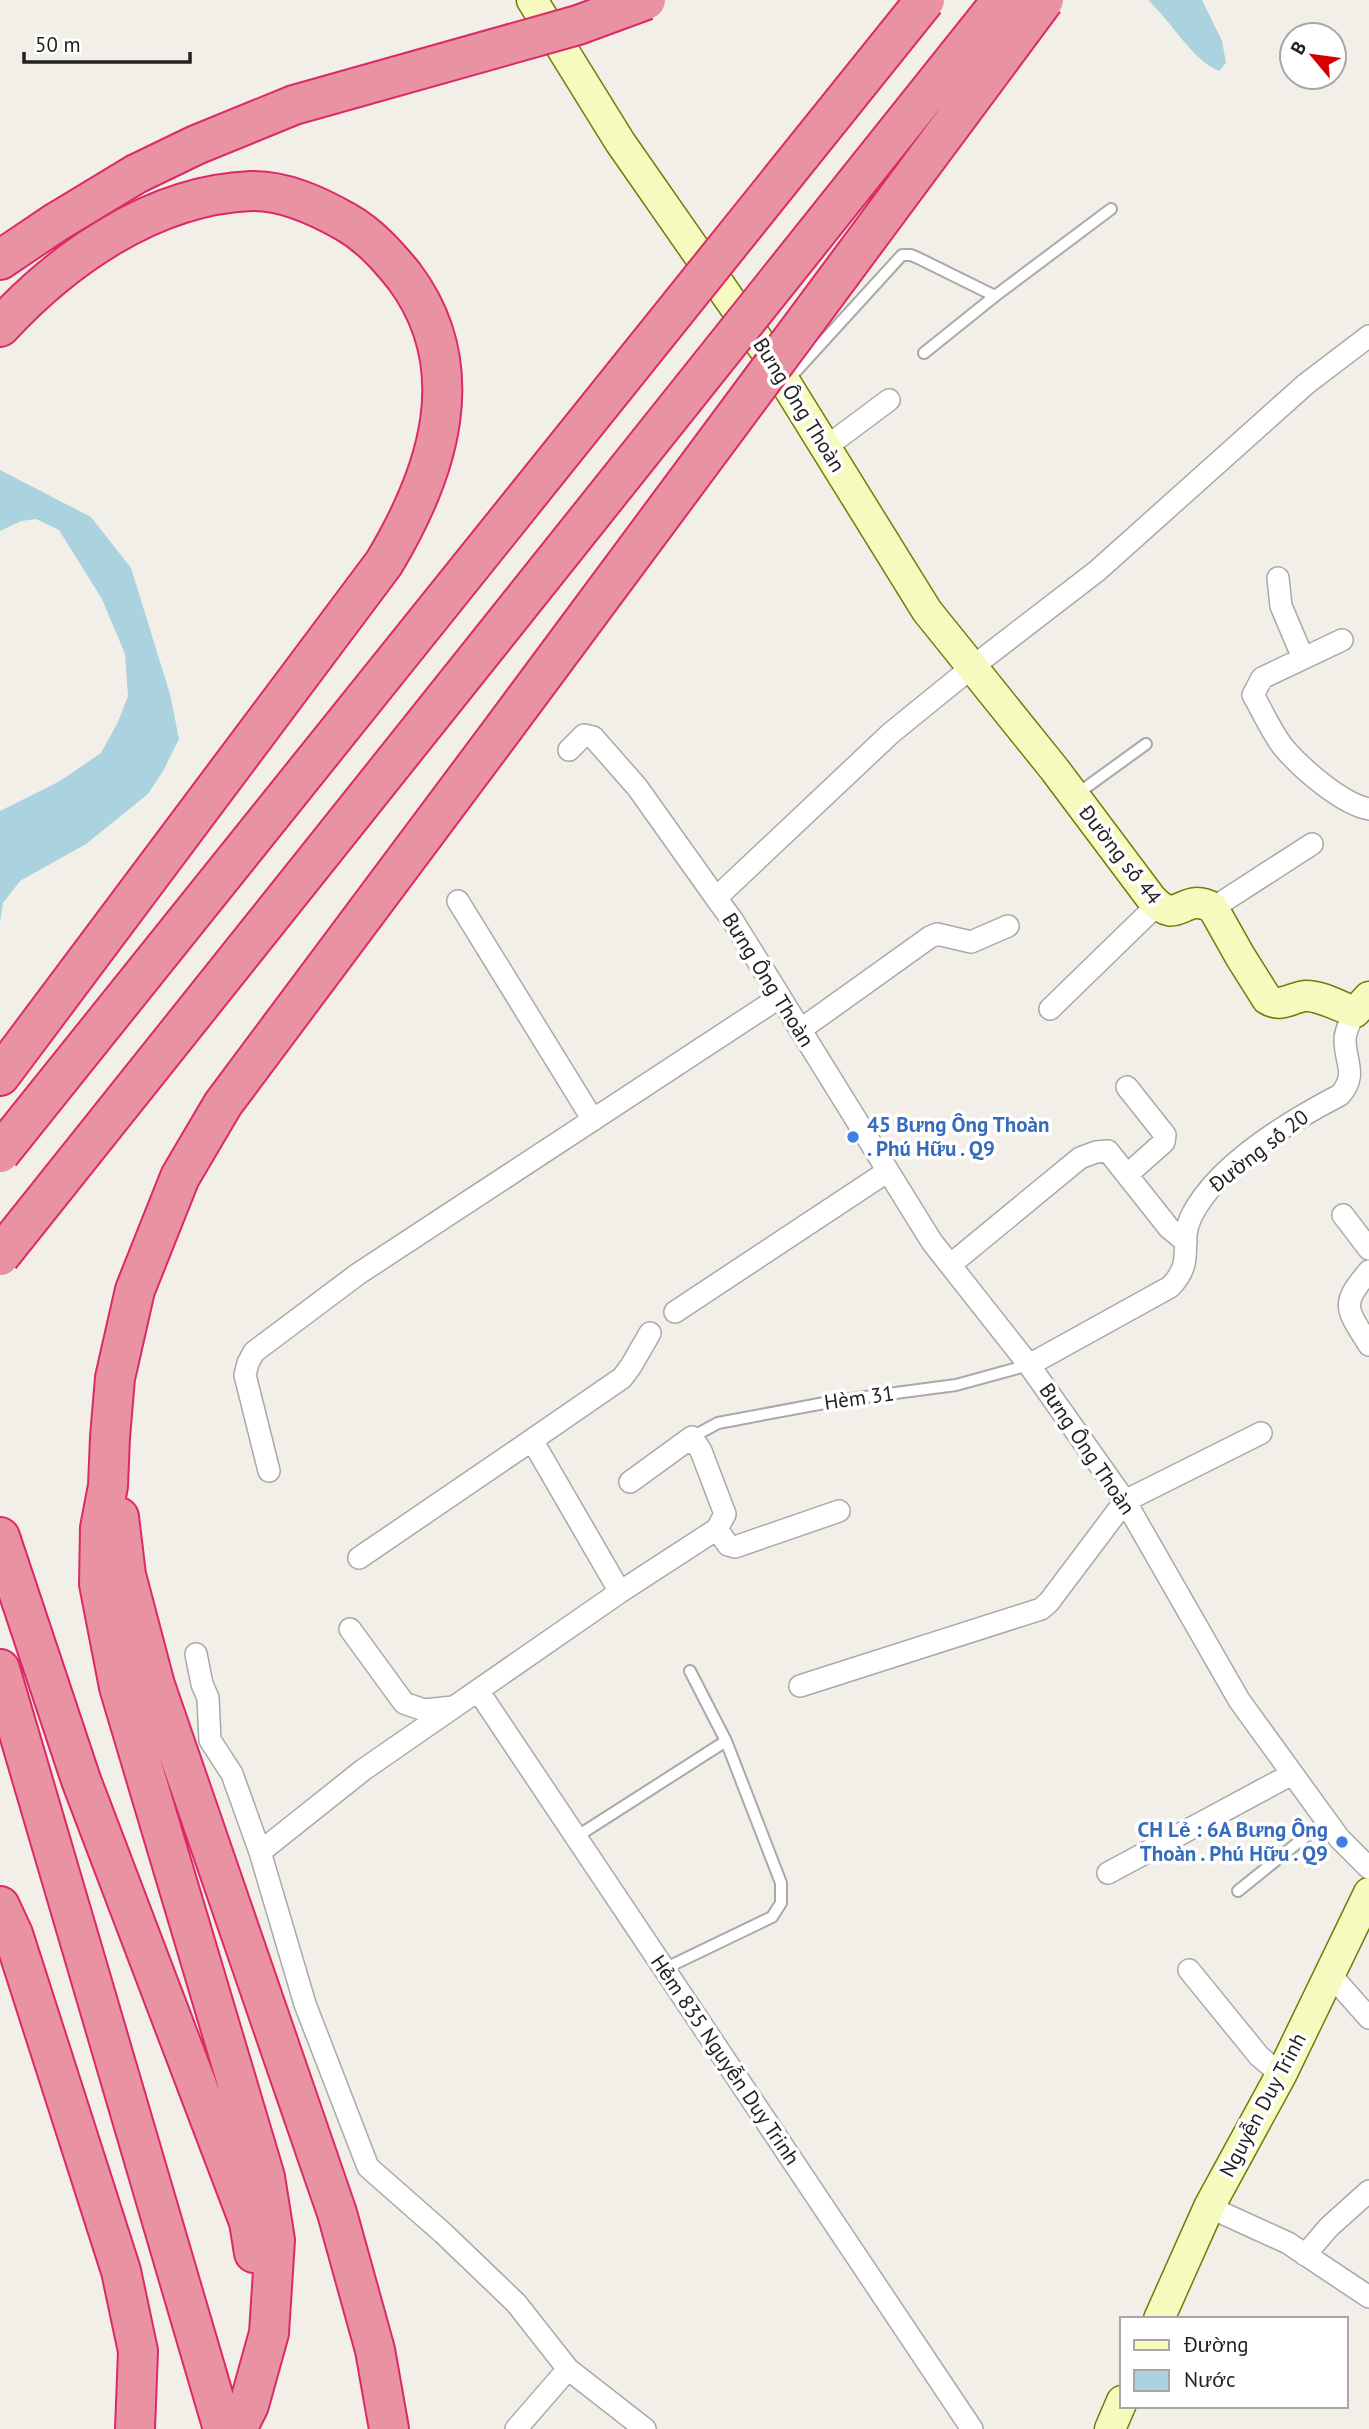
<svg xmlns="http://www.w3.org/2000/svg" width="1369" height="2429" font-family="'PT Sans',sans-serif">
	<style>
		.water { fill: #aad3df }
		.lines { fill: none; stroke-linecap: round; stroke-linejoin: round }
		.lane-casing { stroke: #a9a9a9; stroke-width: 14 }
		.street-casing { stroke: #a9a9a9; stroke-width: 24 }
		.secondary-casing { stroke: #707d05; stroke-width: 33 }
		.highway-casing { stroke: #dc2a67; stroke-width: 42 }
		.lane { stroke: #fff; stroke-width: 10 }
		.street { stroke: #fff; stroke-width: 21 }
		.secondary { stroke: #f7fabf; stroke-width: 30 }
		.highway { stroke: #e892a2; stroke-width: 38 }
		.highway-bridge-casing { stroke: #dc2a67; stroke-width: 42; stroke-linecap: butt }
		.highway-bridge { stroke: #e892a2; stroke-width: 38 }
		.shop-dot { fill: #3f7fe0; stroke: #fff; stroke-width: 2.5 }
		.labels { text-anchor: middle; stroke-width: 7; stroke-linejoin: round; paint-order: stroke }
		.street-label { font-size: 21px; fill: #222; stroke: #fff }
		.shop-label { font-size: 21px; font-weight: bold; fill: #366cbe; stroke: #fff; text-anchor: start }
	</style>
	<rect width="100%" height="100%" fill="#f2efe9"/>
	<path class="water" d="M1148,0H1202L1222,41L1226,63L1219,71C1192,60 1171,21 1148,0Z
		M0,470L91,517L131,568L170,694L179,739L163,771L148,794L86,844L20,881L3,903L0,923V811L60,781L101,753L118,722L128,696L125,654L102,599L59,530L36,519L21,521L0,531Z"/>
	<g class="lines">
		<defs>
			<path id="lane" d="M924,353L995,296
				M788,380L902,255H911L918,258L995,296L1111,209
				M1077,794L1146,744
				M692,1437L718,1423L835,1401L956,1385L1029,1365
				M576,1837L726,1741L690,1671
				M1238,1891L1326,1820
				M664,1969L772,1917L781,1903V1883L726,1741"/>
			<path id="street" d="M1369,336L1306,384L1097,571L971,668L891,733L716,898L733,921L932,1242L1029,1365L1125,1501L1239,1700L1339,1838L1369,1868
				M826,447L889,400
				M1278,578L1281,606L1303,658
				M1342,640L1262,678L1253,695C1263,712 1272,733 1284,748C1302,769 1342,804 1369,809
				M569,750L584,735L593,737L637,787L716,898
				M458,901L593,1120
				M1213,908L1312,844
				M1050,1009L1157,905
				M800,1030L930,937L937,934L971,942L1008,926
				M1127,1087L1165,1135L1164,1142L1128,1174
				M1343,1215L1369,1249
				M950,1265L1080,1158L1096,1152L1108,1151L1169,1228L1186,1242
				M1369,1271C1340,1305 1346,1308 1369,1345
				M675,1312L888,1171
				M1029,1365L1170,1287C1196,1261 1178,1245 1191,1217C1216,1165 1290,1121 1340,1095C1358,1075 1345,1062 1345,1040C1345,1030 1351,1021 1355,1012
				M532,1440L622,1378L631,1366L650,1333
				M269,1471L245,1375L248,1363L254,1352L358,1274L780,997
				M717,1529L728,1545L735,1547L839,1511
				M359,1558L532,1440L620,1592
				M350,1629L404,1703L424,1710L453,1707
				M196,1654L202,1684L208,1698L210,1740L232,1774L260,1852L305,2004L368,2167L443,2233L516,2303L568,2369L645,2429
				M800,1686L1041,1609L1049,1602L1125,1501L1261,1433
				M479,1692L972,2429
				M260,1852L363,1770L620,1592L717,1529L725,1514L701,1451L692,1437L630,1482
				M1108,1873L1292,1774
				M1189,1970L1259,2056L1281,2075
				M1330,1974L1369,2018
				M1209,2207L1288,2243L1369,2297
				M1305,2255L1329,2227L1369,2191
				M516,2429L568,2369"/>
			<path id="secondary" d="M532,0L620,142L767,353L927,611L1055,770L1151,898C1179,929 1182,890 1213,908L1240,956L1267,999C1281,1008 1290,998 1305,996C1320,995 1340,1007 1355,1012L1369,997
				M1159,2319L1209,2207L1281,2075L1369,1893
				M1110,2429L1122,2401"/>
			<path id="highway" d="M0,260L55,223
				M0,327C64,258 153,195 251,191C284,190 318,206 346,222C369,235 387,255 404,276C473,368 438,473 384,563L0,1076
				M119,1517L126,1575L155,1685L337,2213L375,2350L389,2429
				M0,1537L81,1780L249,2222L254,2253
				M0,1669L223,2429
				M0,1906L13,1934L121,2271L138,2351L135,2429
				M237,2429L249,2405L269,2333L275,2240L265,2177L119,1687L99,1584L100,1528L108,1486L110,1437L115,1378L135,1290L180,1177L223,1104L503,729"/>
		</defs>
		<use href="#lane" class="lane-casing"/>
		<use href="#street" class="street-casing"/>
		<use href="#secondary" class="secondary-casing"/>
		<use href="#highway" class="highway-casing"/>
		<use href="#lane" class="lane"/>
		<use href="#street" class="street"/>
		<use href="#secondary" class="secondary"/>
		<use href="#highway" class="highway"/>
		<defs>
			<path id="highway-bridge" d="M55,223L136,174L196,145L294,105L578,25L646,0
				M503,729L1044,0
				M0,1153L925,0
				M0,1256L1002,0"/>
		</defs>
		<use href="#highway-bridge" class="highway-bridge-casing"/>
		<use href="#highway-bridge" class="highway-bridge"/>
	</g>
	<g class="shop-dot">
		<circle cx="853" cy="1137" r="7"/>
		<circle cx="1342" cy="1842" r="7"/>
	</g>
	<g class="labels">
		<g class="street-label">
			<text transform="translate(799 405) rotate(58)" y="7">Bưng Ông Thoàn</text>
			<text transform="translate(1120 855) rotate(52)" y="7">Đường số 44</text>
			<text transform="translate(768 980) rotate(58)" y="7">Bưng Ông Thoàn</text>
			<text transform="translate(1259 1151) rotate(-38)" y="7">Đường số 20</text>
			<text transform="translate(859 1398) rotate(-8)" y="7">Hèm 31</text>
			<text transform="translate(1087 1449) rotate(56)" y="7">Bưng Ông Thoàn</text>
			<text transform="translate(725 2060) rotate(56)" y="7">Hẻm 835 Nguyễn Duy Trinh</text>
			<text transform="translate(1263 2105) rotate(-62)" y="7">Nguyễn Duy Trinh</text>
		</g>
		<g class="shop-label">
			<text x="867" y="1132">45 Bưng Ông Thoàn<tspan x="867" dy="24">. Phú Hữu . Q9</tspan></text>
			<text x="1328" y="1837" text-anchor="end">CH Lẻ : 6A Bưng Ông<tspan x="1328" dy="24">Thoàn . Phú Hữu . Q9</tspan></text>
		</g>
	</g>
	<rect x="1120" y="2317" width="228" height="91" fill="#ffffff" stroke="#a7a7a7" stroke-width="2"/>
	<rect x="1134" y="2340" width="35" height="10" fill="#f7fabf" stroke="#a7a7a7" stroke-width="2"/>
	<text x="1184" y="2352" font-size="21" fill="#222222">Đường</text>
	<rect x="1134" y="2370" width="35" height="21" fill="#aad3df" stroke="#a7a7a7" stroke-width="2"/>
	<text x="1184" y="2387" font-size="21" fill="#222222">Nước</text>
	<g transform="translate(1313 56) rotate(299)"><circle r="33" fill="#ffffff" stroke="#a7a7a7" stroke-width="2"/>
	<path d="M0-5L12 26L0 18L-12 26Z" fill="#d40000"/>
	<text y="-10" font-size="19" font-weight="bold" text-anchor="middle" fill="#222222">B</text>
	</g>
	<path d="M24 52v10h166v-10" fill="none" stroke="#222222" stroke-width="3.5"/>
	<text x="35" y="52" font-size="21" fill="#222222" stroke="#ffffff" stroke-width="5" paint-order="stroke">50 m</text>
</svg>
